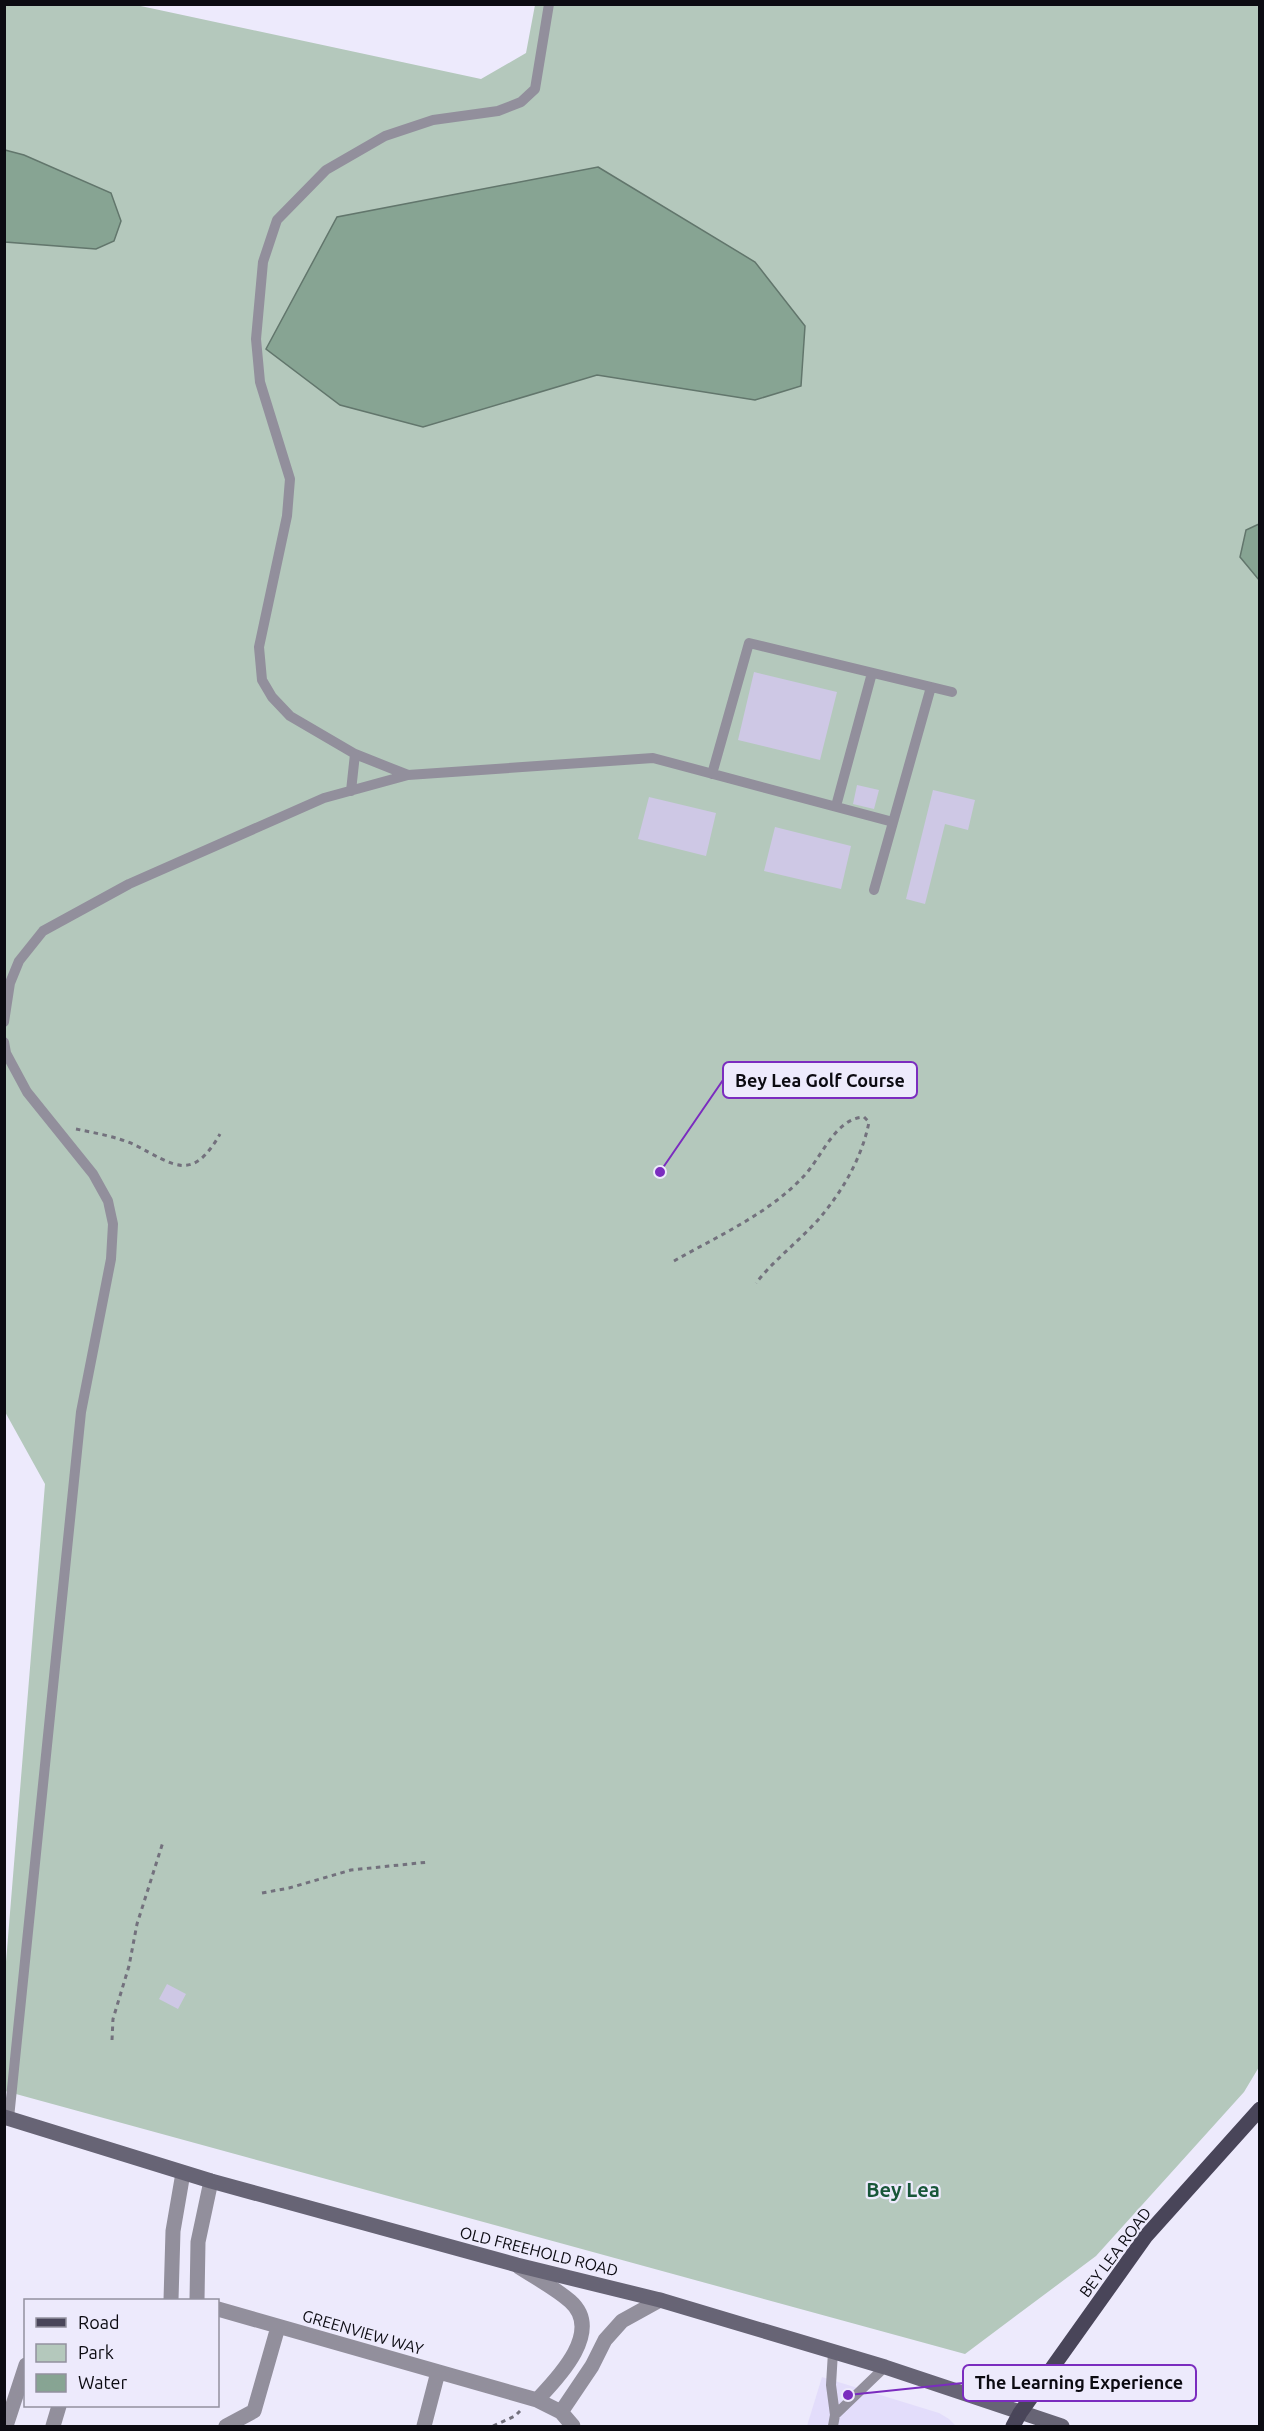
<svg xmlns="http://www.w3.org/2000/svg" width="1264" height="2431" font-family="Ubuntu,sans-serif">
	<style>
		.built { fill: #e3ddfb }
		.green { fill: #b4c8bc }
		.water { fill: #87a493; stroke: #62766c; stroke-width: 1.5 }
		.building { fill: #cec8e5 }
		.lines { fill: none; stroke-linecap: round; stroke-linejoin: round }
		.path { stroke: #73717d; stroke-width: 3; stroke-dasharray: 4.5 4.5; stroke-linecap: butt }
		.lane { stroke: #928f9c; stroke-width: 10 }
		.street { stroke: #928f9c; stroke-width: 15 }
		.secondary { stroke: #676475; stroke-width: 15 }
		.primary { stroke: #494559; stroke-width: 15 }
		.labels { text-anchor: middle; stroke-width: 4.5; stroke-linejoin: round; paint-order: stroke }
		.street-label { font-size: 16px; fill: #0c0b12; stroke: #edeafc }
		.quarter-label { font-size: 20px; font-weight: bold; fill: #185639; stroke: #edeafc }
		.leader { fill: none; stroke: #7b2cbf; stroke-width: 2 }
		.callout-dot { fill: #7b2cbf; stroke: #edeafc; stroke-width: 2 }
		.callout { fill: #edeafc; stroke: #7b2cbf; stroke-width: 2 }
		.callout-label { font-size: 18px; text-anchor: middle; font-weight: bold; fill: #0c0b12 }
	</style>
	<rect width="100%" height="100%" fill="#edeafc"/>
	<path class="built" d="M822,2377L939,2413L949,2419L956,2426H807Z"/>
	<path class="green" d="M4,5H136L481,79L526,53L535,5H1259V2067L1244,2092L1096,2256L965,2354L5,2091V1974L45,1484L4,1410Z"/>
	<path class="water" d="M5,150L24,155L111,193L121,221L114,241L96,249L5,242Z
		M598,167L755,262L805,326L801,386L755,400L597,375L423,427L340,405L266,349L337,217Z
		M1259,524V580L1240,557L1246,530Z"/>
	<path class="building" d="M754,672L837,692L820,760L738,740Z
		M857,785L879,790L874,809L853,804Z
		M933,790L975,800L968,830L945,824L925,904L906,899Z
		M649,797L716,813L706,856L638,839Z
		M775,827L851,846L841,889L764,871Z
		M167,1984L186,1994L178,2009L159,1999Z"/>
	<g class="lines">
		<path class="path" d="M76,1129C95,1133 118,1137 135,1145C174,1165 192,1183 220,1134
			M674,1261C718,1236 768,1214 803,1177C821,1159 835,1118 864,1117L869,1122C862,1158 842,1192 818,1220C798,1242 774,1260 756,1283
			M262,1893L289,1888L351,1870L429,1862
			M112,2040L113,2019L129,1966L137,1924L163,1842
			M493,2426L515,2416L520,2411"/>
		<path class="lane" d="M712,774L749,643L952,692
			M408,775L355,754L290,716L272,697L262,680L259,647L287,516L290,479L260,382L256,339L263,262L277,220L326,170L385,136L433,120L498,111L521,102L535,89L549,4
			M351,791L355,754
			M836,806L872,673
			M874,890L931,687
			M4,1022L10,983L19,961L43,931L129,884L324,798L408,775L653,758L893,822
			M4,1042L6,1053L27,1092L93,1174L108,1201L113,1224L111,1259L81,1412L9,2118
			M835,2415L885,2367
			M833,2426L835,2415L831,2385L833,2352"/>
		<path class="street" d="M519,2267C536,2278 555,2288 570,2301C604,2331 558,2378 537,2400
			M171,2300L173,2231L183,2173
			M197,2300L198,2242L211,2181
			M218,2309L537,2400L561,2412L573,2426
			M561,2412L592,2366L605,2340L622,2321L660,2300
			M6,2426L26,2365
			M53,2426L59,2406
			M226,2426L254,2411L278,2327
			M424,2426L438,2372"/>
		<path class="secondary" d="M4,2117L211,2181L517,2265L660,2300L885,2367L1062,2426"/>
		<path class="primary" d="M1013,2426L1020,2413L1146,2236L1260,2109"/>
	</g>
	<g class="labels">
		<g class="street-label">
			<text transform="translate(539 2251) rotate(14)" y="6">OLD FREEHOLD ROAD</text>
			<text transform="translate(1115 2252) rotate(-53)" y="6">BEY LEA ROAD</text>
			<text transform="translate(363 2332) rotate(16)" y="6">GREENVIEW WAY</text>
		</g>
		<g class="quarter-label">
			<text x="903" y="2197">Bey Lea</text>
		</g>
	</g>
	<path class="leader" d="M660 1172L723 1080M848 2395L963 2383"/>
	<g class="callout-dot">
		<circle cx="660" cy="1172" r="6"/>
		<circle cx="848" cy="2395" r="6"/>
	</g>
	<g class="callout">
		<rect x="723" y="1062" width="194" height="36" rx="6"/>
		<rect x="963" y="2365" width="233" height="36" rx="6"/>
	</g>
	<g class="callout-label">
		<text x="820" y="1087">Bey Lea Golf Course</text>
		<text x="1079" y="2389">The Learning Experience</text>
	</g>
	<rect width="1264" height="2431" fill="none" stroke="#0c0b12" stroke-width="12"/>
	<rect x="24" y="2299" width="195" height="108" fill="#edeafc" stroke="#93919e" stroke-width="1.5"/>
	<rect x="36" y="2318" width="30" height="9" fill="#494559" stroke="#93919e" stroke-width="1.5"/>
	<text x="78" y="2329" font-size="18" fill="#0c0b12">Road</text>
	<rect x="36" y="2344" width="30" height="18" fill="#b4c8bc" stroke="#93919e" stroke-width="1.5"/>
	<text x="78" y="2359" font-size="18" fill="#0c0b12">Park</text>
	<rect x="36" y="2374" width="30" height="18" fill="#87a493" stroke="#93919e" stroke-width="1.5"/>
	<text x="78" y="2389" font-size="18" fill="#0c0b12">Water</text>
</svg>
